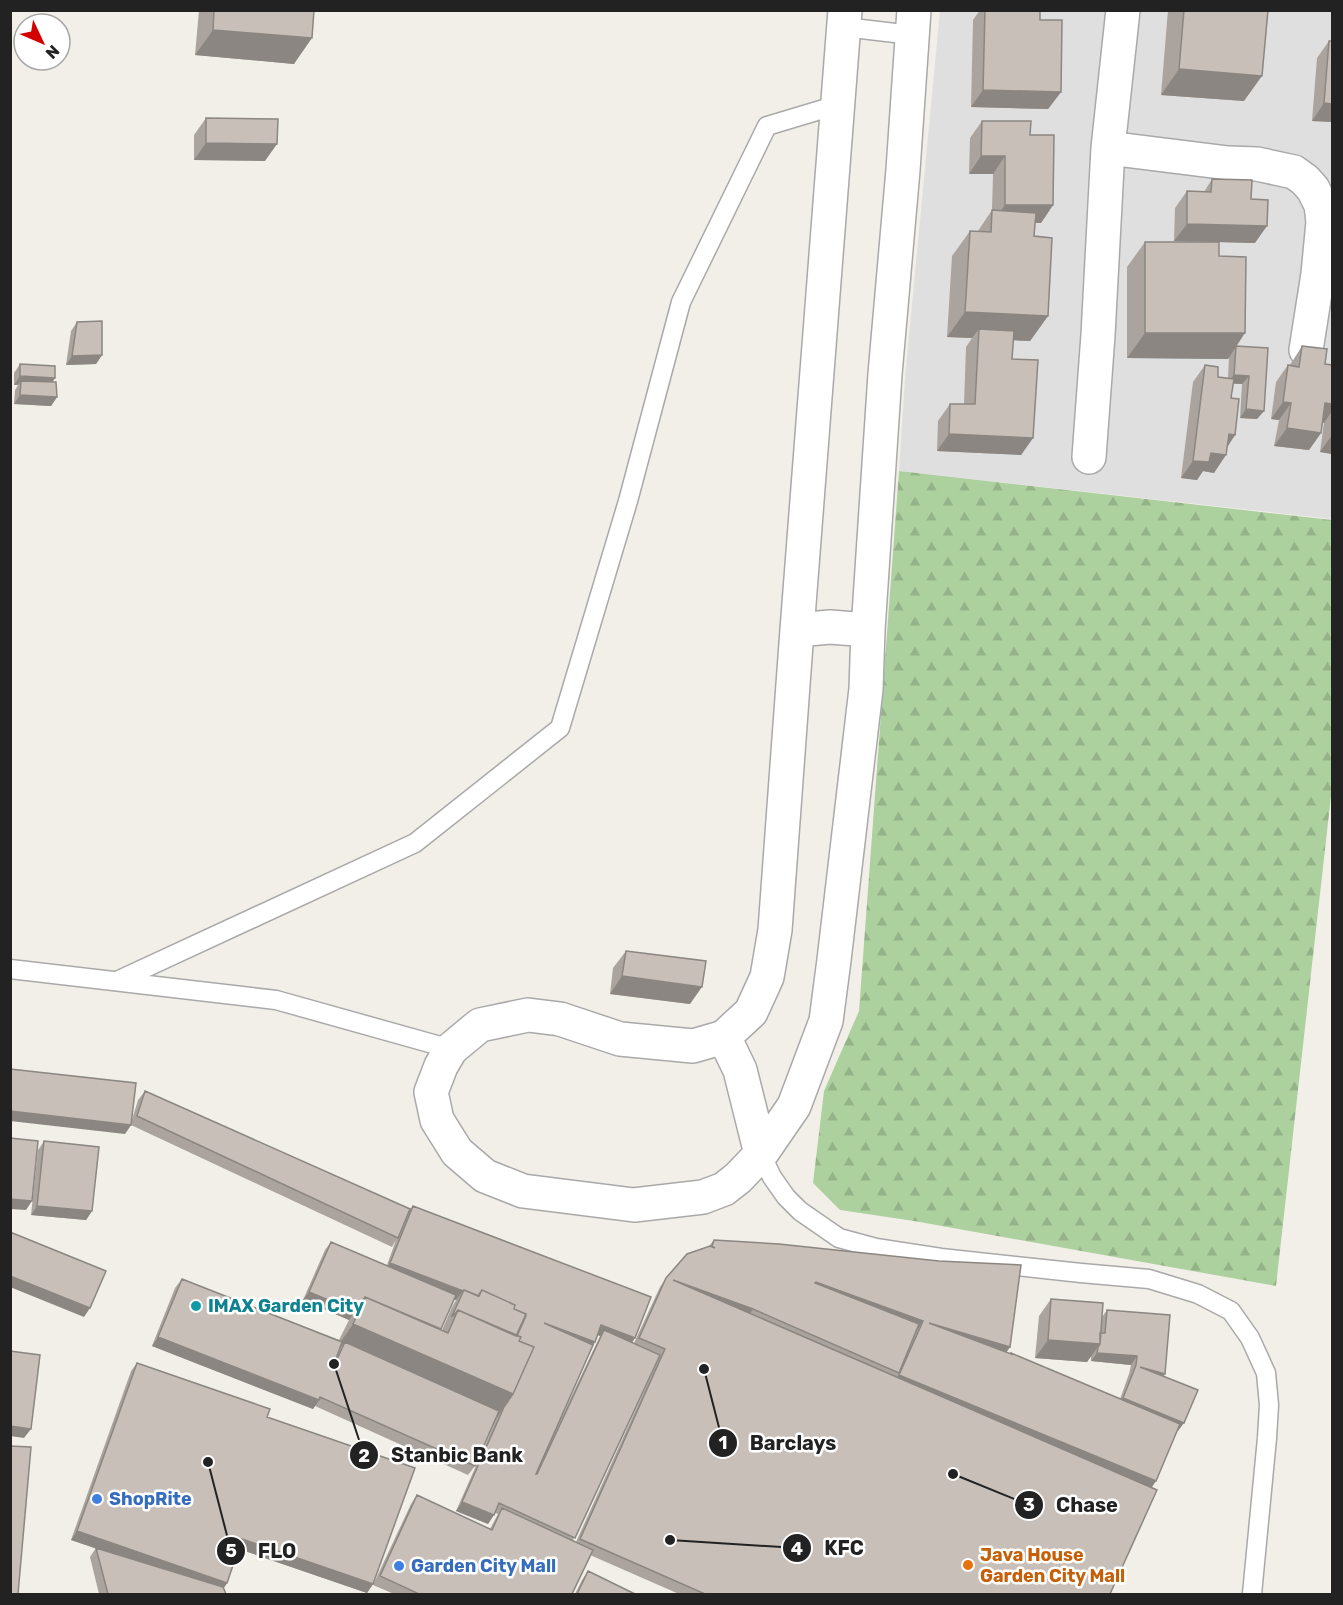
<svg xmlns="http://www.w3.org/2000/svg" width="1343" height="1605" font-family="Rubik,sans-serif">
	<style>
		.residential { fill: #e0dfdf }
		.forest { fill: url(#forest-firs) }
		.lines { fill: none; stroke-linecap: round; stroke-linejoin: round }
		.lane-casing { stroke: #a9a9a9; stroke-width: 21 }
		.street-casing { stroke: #a9a9a9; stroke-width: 36 }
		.lane { stroke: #fff; stroke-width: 18 }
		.street { stroke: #fff; stroke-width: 33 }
		.wall { fill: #aba49e; fill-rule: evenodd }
		.shaded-wall { fill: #8b8681 }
		.building { fill: #c7bfb8; stroke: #8b8681; stroke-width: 1.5 }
		.culture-dot { fill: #0f9aa8; stroke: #fff; stroke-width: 2 }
		.shop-dot { fill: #3f7fe0; stroke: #fff; stroke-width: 2 }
		.food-dot { fill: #e8710a; stroke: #fff; stroke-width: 2 }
		.labels { text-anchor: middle; stroke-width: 5; stroke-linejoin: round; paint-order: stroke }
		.culture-label { font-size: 18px; font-weight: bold; fill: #0d838f; stroke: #fff; text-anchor: start }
		.shop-label { font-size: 18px; font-weight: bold; fill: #366cbe; stroke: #fff; text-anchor: start }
		.food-label { font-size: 18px; font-weight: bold; fill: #c56008; stroke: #fff; text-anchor: start }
		.leader { fill: none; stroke: #222; stroke-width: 2 }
		.callout-dot { fill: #222; stroke: #fff; stroke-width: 2 }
		.mark-label { font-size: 18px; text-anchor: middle; font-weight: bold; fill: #fff }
		.callout-label { font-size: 20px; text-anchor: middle; font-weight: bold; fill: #222; stroke: #fff; stroke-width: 5; stroke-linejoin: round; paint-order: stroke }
	</style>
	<defs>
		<pattern id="forest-firs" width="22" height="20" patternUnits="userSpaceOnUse" patternTransform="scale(1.5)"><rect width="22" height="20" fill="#add19e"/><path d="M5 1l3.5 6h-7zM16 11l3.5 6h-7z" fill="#95b388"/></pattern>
	</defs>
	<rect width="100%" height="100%" fill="#f2efe9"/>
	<path class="residential" d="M940,11H1332V519L899,471L905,378Z"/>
	<path class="forest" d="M899,471L1332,520V787L1276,1286L914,1221L840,1210L813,1183L824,1091L859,1011Z"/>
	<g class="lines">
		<defs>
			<path id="lane" d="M844,27L912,35
				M10,969L276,1000L451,1049
				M117,981L415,843L560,728L628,501L681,302L767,126L837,105
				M761,1154L772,1177L786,1197L800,1211L839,1238L876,1248L941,1258L1081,1273L1149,1279L1198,1294L1231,1311L1250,1338L1266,1373L1269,1405L1267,1438L1252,1594"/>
			<path id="street" d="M845,10L797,630L775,930L767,977L751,1012L724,1037L693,1046L620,1039L560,1019L528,1015L480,1025L451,1049L441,1066L431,1092L437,1120L457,1152L485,1176L523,1191L634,1205L703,1197L724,1189L738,1178L761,1154L794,1106L826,1021L834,960L866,689L868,630L885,374L903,170L914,10
				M1108,148L1228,163L1257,164L1294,172L1305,180L1313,189L1321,205L1323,222L1318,274L1306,350
				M1089,457L1098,335L1108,148L1123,10
				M797,630L830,627L868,630
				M724,1037L740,1070L761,1154"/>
		</defs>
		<use href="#lane" class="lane-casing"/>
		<use href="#street" class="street-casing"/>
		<use href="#lane" class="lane"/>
		<use href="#street" class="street"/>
	</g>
	<path class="wall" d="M199,10H314L294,64L195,55Z
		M980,10H1040V20L1061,92L1048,109L971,107L973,20Z
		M1168,10H1268L1244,101L1161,95Z
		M1329,41L1332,122L1312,121L1317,58Z
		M206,118L265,161L194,160V135Z
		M982,121L1030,135L1053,205L1041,223H1035L1034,236L1048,316L1030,341L1013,340L1012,359L1033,438L1021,455L937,451L938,421L950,404H964L966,347L972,338L947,337L952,256L970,231H978L992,210L993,174H969L970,138Z
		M1212,179L1255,243L1219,242V256L1236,346L1264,411L1257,419L1240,418L1242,384H1233L1231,398L1235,435L1228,446L1214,473L1203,471L1197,480L1181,478L1193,382L1205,365L1218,377L1228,378L1229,356L1228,359L1127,358V267L1145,242H1205L1174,241L1175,208L1187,191L1204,192Z
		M77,322L102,355L96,364L66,365L71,331Z
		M1302,346L1325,364L1332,365V454L1320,452L1324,423L1322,422L1321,433L1309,450L1274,446L1279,420L1271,419L1276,382L1288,365H1290Z
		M20,364L55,378L52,382L57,397L51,406L14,404L15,390L18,385H14V373Z
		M626,951L690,1004L610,994L613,968Z
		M145,1091L410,1209L413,1206L635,1338L632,1342L634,1343L660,1287L666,1278L709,1246L714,1240L1006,1353L1120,1399L1129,1374L1131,1365L1091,1361V1356L1087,1362L1035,1358L1039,1316L1051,1299L1102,1317L1107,1310L1163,1376L1178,1431H1177L1151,1488L1110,1594H679L590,1555L572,1594H394L373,1585L411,1504L417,1495L490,1529L498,1514L495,1513L488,1524L456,1511L498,1416L475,1466L468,1475L315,1406L313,1409L152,1346L175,1288L182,1279L339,1340L349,1320L303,1300L325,1250L331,1242L387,1265L396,1240L392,1247L131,1125L125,1134L131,1123L138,1100ZM454,1299L456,1300L452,1307L442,1330L441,1329ZM598,1335L600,1336L553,1435L595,1342ZM658,1358H659L576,1542L573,1540Z
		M44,1141L92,1211L86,1220L31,1215L38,1150Z
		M137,1363L267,1417L373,1584L367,1593L239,1549L227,1583L224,1588L226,1594H99L90,1557L96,1548L71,1540L131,1371Z
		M588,1571L635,1594H575L582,1580Z"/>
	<path class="shaded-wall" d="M213,30L312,38L294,64L195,55Z
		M1179,69L1262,76L1244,101L1161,95Z
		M983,90L1061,92L1048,109L971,107Z
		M1324,103L1332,104V122L1312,121Z
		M206,143L277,144L265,161L194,160Z
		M981,156H1005L993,174H969Z
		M1005,205H1053L1041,223H993Z
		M1187,224L1267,226L1255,243L1174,241Z
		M965,312L1048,316L1030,341L978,339L979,329L972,338L947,337Z
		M1145,333H1245L1228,359L1127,358Z
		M102,355L96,364L66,365L72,356Z
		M1234,375L1249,376L1242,384L1227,383Z
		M20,376L55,378L49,387L21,381L18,385H14Z
		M20,395L57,397L51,406L14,404Z
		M1283,402L1291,403L1279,420L1271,419Z
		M1325,403L1332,404V411L1324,423L1313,420Z
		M1246,409L1264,411L1257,419L1240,418Z
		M1287,428L1321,433L1309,450L1274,446Z
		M949,434L1033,438L1021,455L937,451Z
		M1229,434L1235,435L1223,453Z
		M1332,435V454L1320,452Z
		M1211,453L1226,455L1214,473L1203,471L1197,480L1181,478L1193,461Z
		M622,976L702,987L690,1004L610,994Z
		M10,1111L131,1125L125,1134L10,1121Z
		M10,1199L32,1201L26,1210L10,1209Z
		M37,1206L92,1211L86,1220L31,1215Z
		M390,1263L463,1291L456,1300L384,1272Z
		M10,1276L90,1308L84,1317L10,1287Z
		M673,1280L753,1309L747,1318Z
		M816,1282L923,1321L917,1330L810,1291Z
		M309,1292L355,1311L349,1320L303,1300Z
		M544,1323L595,1342L589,1351Z
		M929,1323L1010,1347L1004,1356Z
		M353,1324L513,1394L496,1419L345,1342L338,1351L335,1350Z
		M601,1325L635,1338L629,1347L604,1330L600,1336L595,1334Z
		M158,1337L319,1400L313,1409L152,1346Z
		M1048,1340L1100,1344L1087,1362L1035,1358Z
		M1097,1353L1137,1356L1131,1365L1091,1361Z
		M1140,1367L1165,1374L1159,1383Z
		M899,1375L1156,1481L1150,1490L893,1384Z
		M1123,1398L1184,1423L1178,1431L1117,1407Z
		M10,1426L31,1429L24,1438L10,1436Z
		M462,1502L494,1515L488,1524L456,1511Z
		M77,1531L227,1583L221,1592L71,1540Z
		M242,1539L373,1584L367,1593L236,1548Z"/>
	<path class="building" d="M214,10H314L312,38L213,30Z
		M985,10H1040V20H1062L1061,92L983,90Z
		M1184,10H1268L1262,76L1179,69Z
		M1329,41H1332V104L1324,103Z
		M206,118L278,119L277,144L206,143Z
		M982,121H1031L1030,135H1054L1053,205H1005V156H981Z
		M1212,179L1252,180L1251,199L1268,200L1267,226L1187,224V191L1211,192Z
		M992,210L1036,213L1034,236L1052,238L1048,316L965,312L970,231L991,232Z
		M1145,242H1219V256L1246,257L1245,333H1145Z
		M102,321V355L72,356L77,322Z
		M979,329L1014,331L1012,359L1038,360L1033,438L949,434L950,404H975Z
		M1236,346L1268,348L1264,411L1246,409L1249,376L1234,375Z
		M1302,346L1327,349L1325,364L1332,365V404L1325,403L1321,433L1287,428L1291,403L1283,402L1288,365L1299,367Z
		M20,364L55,366V378L20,376Z
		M1205,365L1218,367V377L1234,379L1231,398L1239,399L1235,435L1229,434L1226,455L1211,453L1209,462L1193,461Z
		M21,381L56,382L57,397L20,395Z
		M626,951L706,961L702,987L622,976Z
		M10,1069L136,1083L131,1125L10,1111Z
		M145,1091L410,1209L398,1238L137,1116Z
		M10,1138L38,1141L32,1201L10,1199Z
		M44,1141L99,1147L92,1211L37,1206Z
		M413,1206L651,1297L635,1338L601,1325L595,1342L544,1323L593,1345L536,1474H537L604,1330L660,1355L575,1538L499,1503L494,1515L462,1502L504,1407L513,1394L534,1347L519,1341L521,1337L517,1336L526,1316L525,1315L526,1314L514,1309L515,1305L482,1290L478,1296L464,1290L463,1291L390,1263Z
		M10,1232L106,1271L90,1308L10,1276Z
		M714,1240L779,1244L939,1261L1021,1265L1010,1347L929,1323L1011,1354V1353L1180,1424L1156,1481L899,1375L923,1321L816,1282L815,1283L919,1324L899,1373L753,1309L673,1280L1157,1490L1110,1594H705L580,1539L665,1349L639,1338L666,1278L687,1254L710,1246L715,1248L712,1246Z
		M331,1242L456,1295L441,1329L365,1297L355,1311L309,1292Z
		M182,1279L342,1342L332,1370L345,1342L499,1411L475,1466L320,1397L319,1400L158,1337Z
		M464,1290L479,1296L482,1290L515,1305L514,1309L526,1314L516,1336L458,1310L453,1316H452Z
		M365,1297L448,1333L458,1310L521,1337L519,1341L534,1347L513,1394L353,1324Z
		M1051,1299L1103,1303L1100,1344L1048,1340Z
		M1107,1310L1170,1315L1165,1374L1140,1367L1198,1390L1184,1423L1123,1398L1136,1365L1137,1356L1097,1353L1098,1347L1100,1344V1333H1105Z
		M10,1351L40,1355L31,1429L10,1426Z
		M137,1363L270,1409L267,1417L415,1468L373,1584L242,1539L227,1583L77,1531Z
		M10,1446L31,1447L18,1594H10Z
		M417,1495L492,1530L502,1508L593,1550L572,1594H419L380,1576Z
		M96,1548L223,1587L226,1594H108Z
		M588,1571L635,1594H577Z"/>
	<circle class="culture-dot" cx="196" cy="1306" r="6"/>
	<g class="shop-dot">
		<circle cx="97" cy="1499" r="6"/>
		<circle cx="399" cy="1566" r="6"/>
	</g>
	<circle class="food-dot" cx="968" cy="1565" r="6"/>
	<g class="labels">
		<g class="culture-label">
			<text x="208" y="1312">IMAX Garden City</text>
		</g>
		<g class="shop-label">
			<text x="109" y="1505">ShopRite</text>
			<text x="411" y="1572">Garden City Mall</text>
		</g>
		<g class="food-label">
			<text x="980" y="1561">Java House<tspan x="980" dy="21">Garden City Mall</tspan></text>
		</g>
	</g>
	<path class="leader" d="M704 1369L723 1443M334 1364L364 1455M953 1474L1029 1505M670 1540L797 1548M208 1462L231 1551"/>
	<g class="callout-dot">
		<circle cx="704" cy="1369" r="6"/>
		<circle cx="334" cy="1364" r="6"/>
		<circle cx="953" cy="1474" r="6"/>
		<circle cx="670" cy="1540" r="6"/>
		<circle cx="208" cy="1462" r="6"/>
		<circle cx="723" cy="1443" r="15"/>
		<circle cx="364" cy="1455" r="15"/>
		<circle cx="1029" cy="1505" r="15"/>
		<circle cx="797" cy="1548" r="15"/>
		<circle cx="231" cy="1551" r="15"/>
	</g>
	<g class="mark-label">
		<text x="723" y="1449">1</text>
		<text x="364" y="1462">2</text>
		<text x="1029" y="1511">3</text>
		<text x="797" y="1555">4</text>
		<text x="231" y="1557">5</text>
	</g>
	<g class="callout-label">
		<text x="793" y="1450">Barclays</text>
		<text x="457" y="1462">Stanbic Bank</text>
		<text x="1087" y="1512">Chase</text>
		<text x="844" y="1555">KFC</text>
		<text x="277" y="1558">FLO</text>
	</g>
	<rect width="1343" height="1605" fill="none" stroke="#222222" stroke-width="24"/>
	<g transform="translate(42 42) rotate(134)"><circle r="28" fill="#ffffff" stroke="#a7a7a7" stroke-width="1.5"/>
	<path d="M0-4.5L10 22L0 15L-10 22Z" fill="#d40000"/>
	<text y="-9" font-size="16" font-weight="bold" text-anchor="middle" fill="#222222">N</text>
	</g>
</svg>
